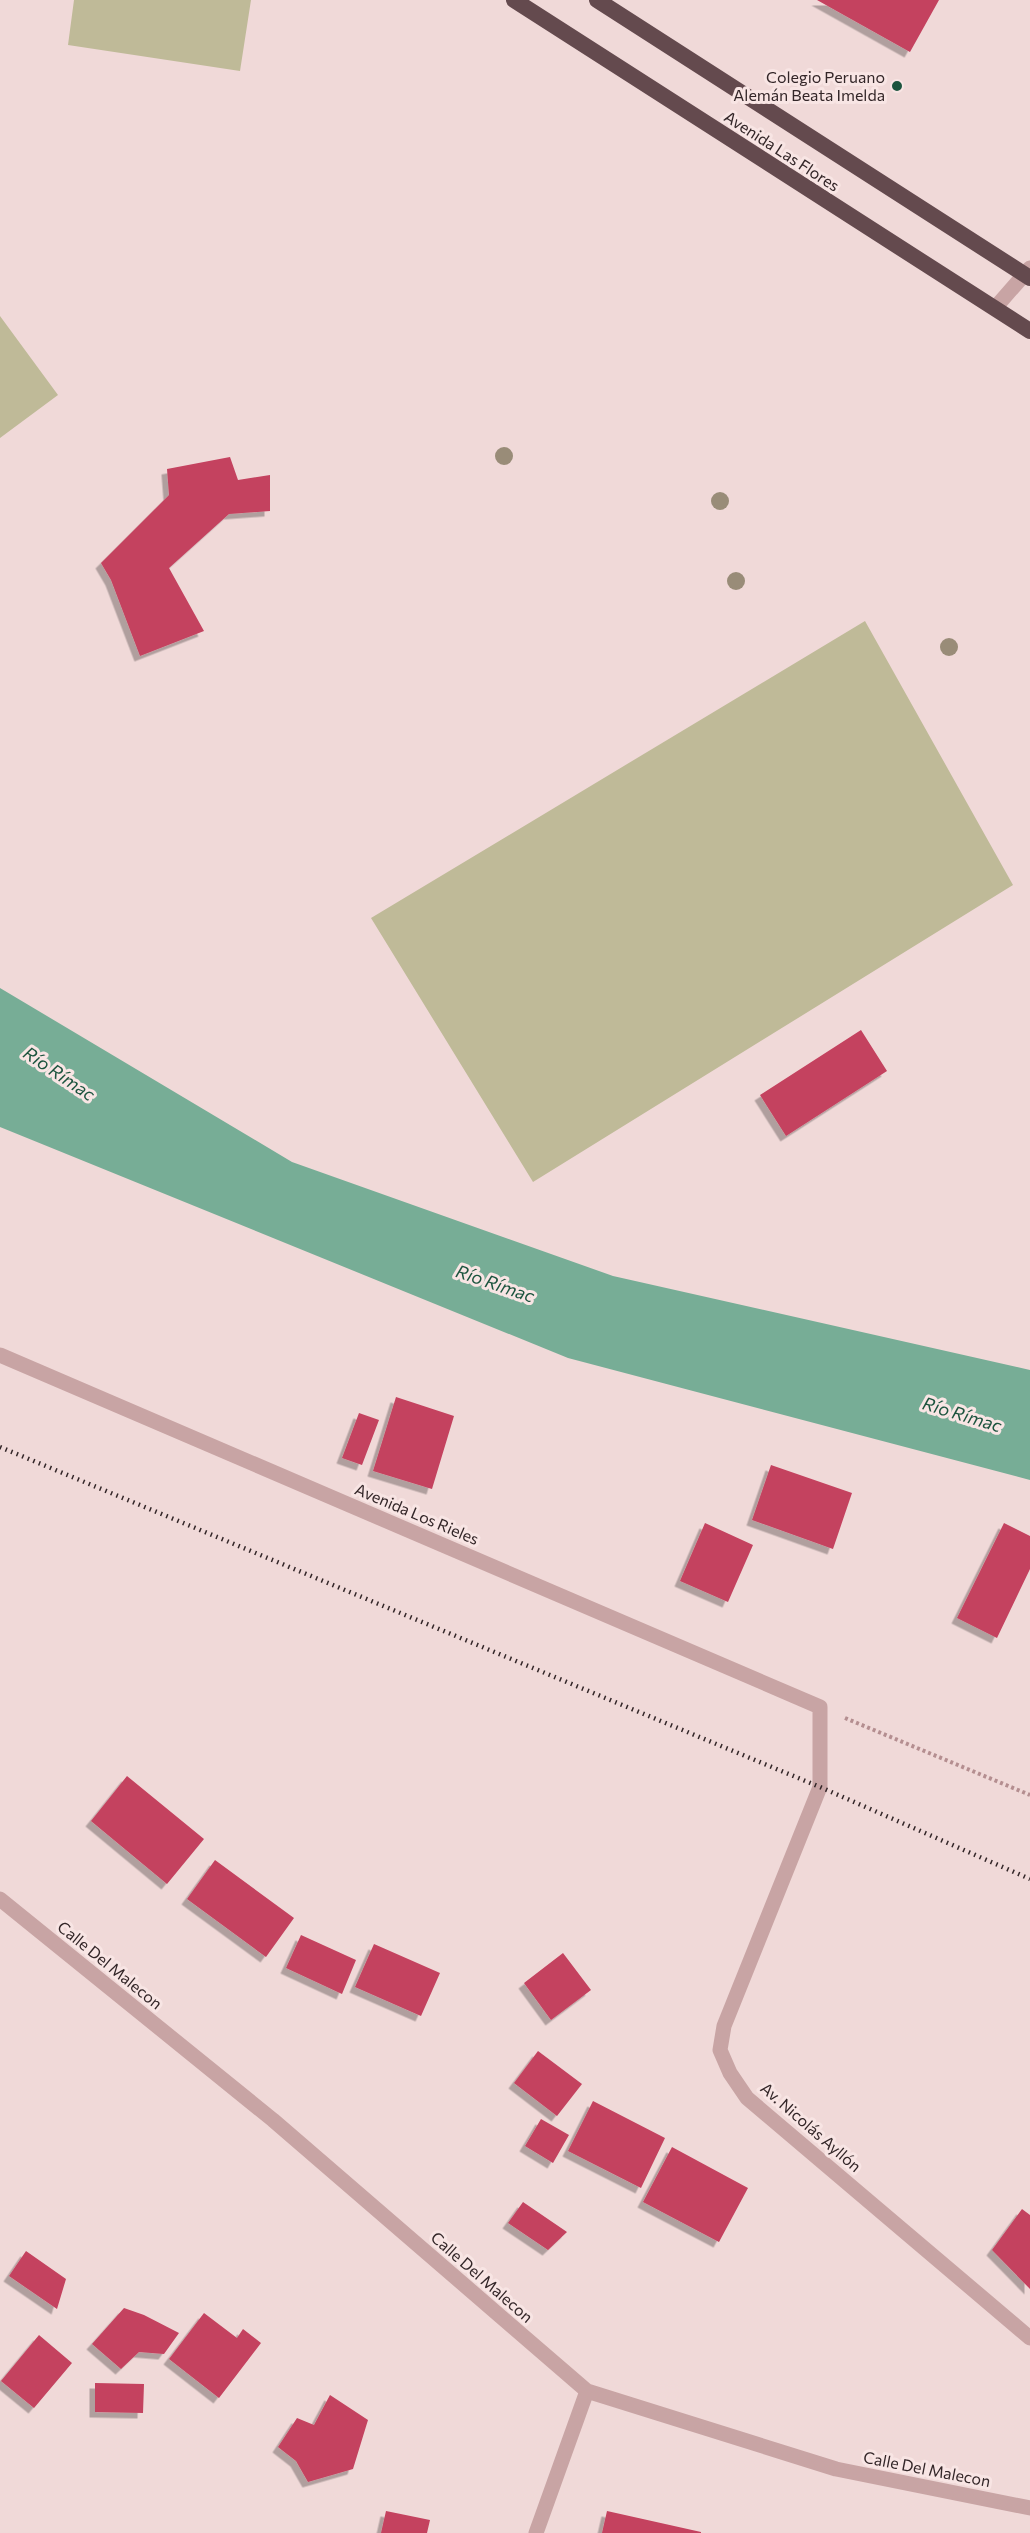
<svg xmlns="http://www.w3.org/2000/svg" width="1030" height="2533" font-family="Commissioner,sans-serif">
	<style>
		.green { fill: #bfba98 }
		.water { fill: #77ad96 }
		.building { fill: #c4425f; filter: url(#shadow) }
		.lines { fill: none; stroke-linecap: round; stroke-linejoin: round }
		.path { stroke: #b48e90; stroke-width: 4; stroke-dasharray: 3 3; stroke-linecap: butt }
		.minor { stroke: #c8a4a4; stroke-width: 15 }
		.tertiary { stroke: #c8a4a4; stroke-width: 15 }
		.trunk { stroke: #644a4e; stroke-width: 16 }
		.rail { stroke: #332628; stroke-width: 4.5; stroke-dasharray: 1.5 4.5; stroke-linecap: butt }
		.tree { fill: #998c78 }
		.poi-dot { fill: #1c543e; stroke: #f8e5e4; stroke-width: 2 }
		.labels { text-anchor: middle; stroke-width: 6; stroke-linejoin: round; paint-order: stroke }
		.poi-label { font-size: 16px; fill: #332628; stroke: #f8e5e4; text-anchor: end }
		.street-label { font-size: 16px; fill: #332628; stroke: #f8e5e4 }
		.water-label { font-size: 18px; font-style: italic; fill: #1c543e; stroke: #f8e5e4 }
	</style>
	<defs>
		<filter id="shadow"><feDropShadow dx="-5.5" dy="5.5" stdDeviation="0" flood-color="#0004"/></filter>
	</defs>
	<rect width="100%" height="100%" fill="#f0d9d8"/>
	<path class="green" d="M74,0H251L240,71L68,45Z
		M0,316L58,395L0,438Z
		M865,621L1013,885L533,1182L371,918Z"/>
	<path class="water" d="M0,988L292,1162L613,1276L1030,1370V1480L568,1358L0,1127Z"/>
	<path class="building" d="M817,0H939L910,52Z
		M230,457L238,480L270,475V511L229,514L169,568L204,631L140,656L111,580L101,563L169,495L167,469Z
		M861,1030L887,1071L786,1136L760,1095Z
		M396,1397L454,1416L432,1489L373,1471Z
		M359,1413L379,1420L362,1465L342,1458Z
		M771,1465L852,1493L833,1549L752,1520Z
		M705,1523L753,1545L728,1602L680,1581Z
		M1004,1523L1030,1536V1569L997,1638L957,1618Z
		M127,1776L204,1839L167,1884L91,1821Z
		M215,1860L294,1918L266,1957L187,1899Z
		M301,1935L356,1960L342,1994L286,1968Z
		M374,1944L440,1973L421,2016L355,1987Z
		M563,1953L591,1990L551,2020L524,1983Z
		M538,2051L582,2084L557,2116L514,2083Z
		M593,2101L665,2138L641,2188L568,2151Z
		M541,2119L569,2135L553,2163L525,2146Z
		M672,2147L748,2188L719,2242L643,2202Z
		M523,2202L567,2232L548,2250L508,2223Z
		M1022,2209L1030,2215V2289L992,2250Z
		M26,2251L66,2279L57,2309L9,2276Z
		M124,2308L144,2315L179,2333L164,2354L139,2352L121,2369L92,2344Z
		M204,2313L237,2338L243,2329L261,2343L219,2398L169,2359Z
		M39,2335L72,2363L34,2408L1,2381Z
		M95,2383L144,2384L143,2413L95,2412Z
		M330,2395L368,2420L353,2469L308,2482L296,2461L278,2447L297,2418L314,2425Z
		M386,2511L430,2520L427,2533H381Z
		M607,2511L701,2532V2533H602Z"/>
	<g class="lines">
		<path class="path" d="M845,1718L1030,1795"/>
		<path class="minor" d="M995,308L1030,268
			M0,1899L273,2120L587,2391L836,2469L1030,2508
			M536,2533L587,2391"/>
		<path class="tertiary" d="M0,1355L820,1707V1787L724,2026L720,2050L730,2073L747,2098L1030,2338"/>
		<path class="trunk" d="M514,0L1030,331
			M597,0L1030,278"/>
		<path class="rail" d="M0,1447L820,1787L1030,1879"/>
	</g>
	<g class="tree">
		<circle cx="504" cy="456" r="9"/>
		<circle cx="720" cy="501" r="9"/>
		<circle cx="736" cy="581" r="9"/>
		<circle cx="949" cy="647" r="9"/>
	</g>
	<circle class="poi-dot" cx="897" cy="86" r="6"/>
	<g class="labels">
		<g class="poi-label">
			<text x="885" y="83">Colegio Peruano<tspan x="885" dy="18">Alemán Beata Imelda</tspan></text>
		</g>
		<g class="street-label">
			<text transform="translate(782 151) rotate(33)" y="6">Avenida Las Flores</text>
			<text transform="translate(417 1514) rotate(23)" y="6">Avenida Los Rieles</text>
			<text transform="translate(110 1965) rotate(39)" y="6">Calle Del Malecon</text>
			<text transform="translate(811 2127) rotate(41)" y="6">Av. Nicolás Ayllón</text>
			<text transform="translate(482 2277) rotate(41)" y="6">Calle Del Malecon</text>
			<text transform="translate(927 2469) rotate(11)" y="6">Calle Del Malecon</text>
		</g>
		<g class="water-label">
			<text transform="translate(59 1074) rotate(34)" y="6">Río Rímac</text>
			<text transform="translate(495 1284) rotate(19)" y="6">Río Rímac</text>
			<text transform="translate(962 1415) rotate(17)" y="6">Río Rímac</text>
		</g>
	</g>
</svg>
